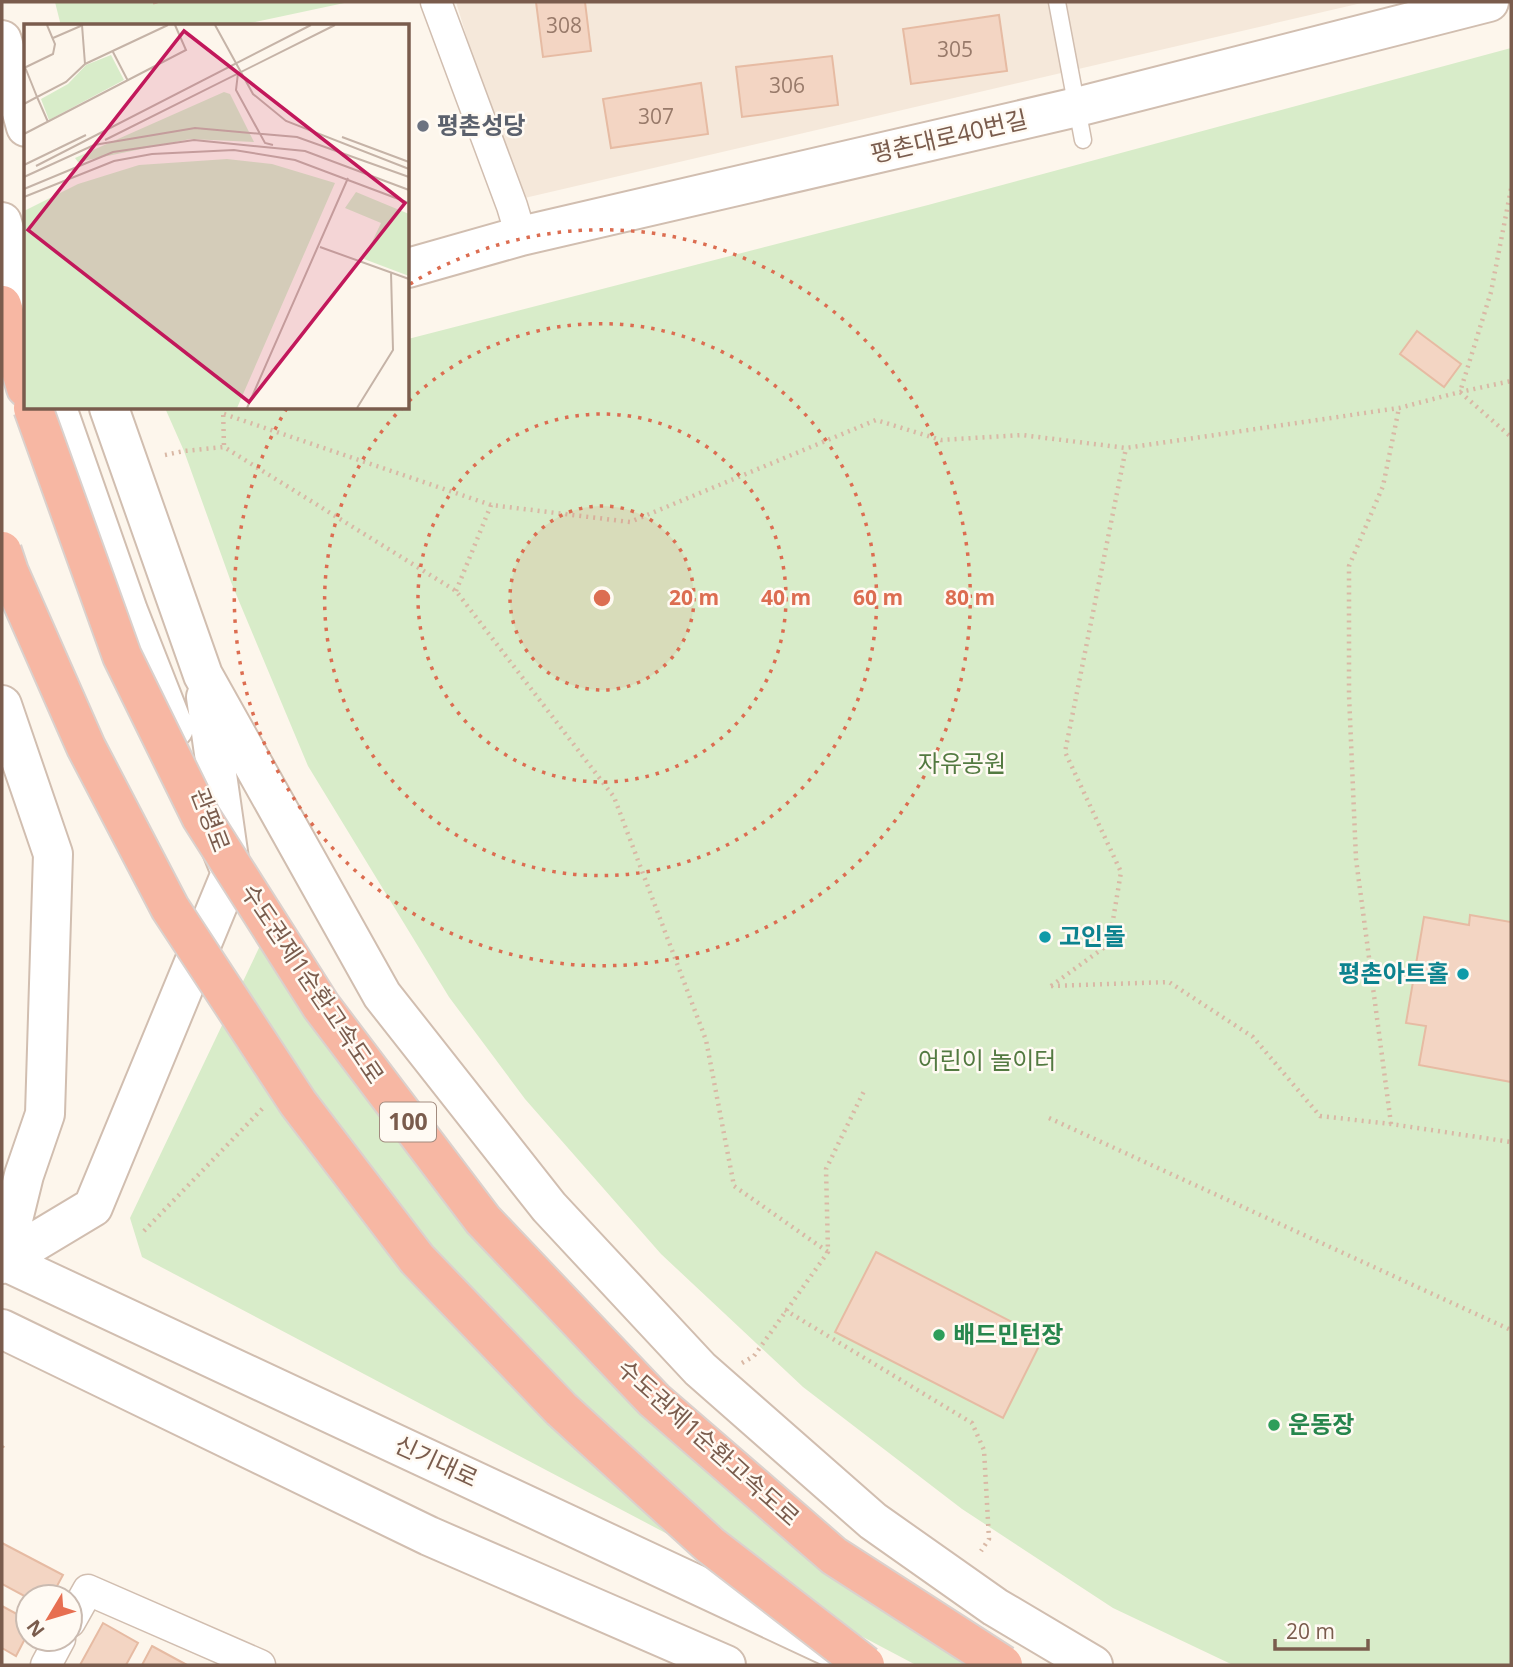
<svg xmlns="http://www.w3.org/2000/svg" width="1513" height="1667" font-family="'Open Sans','Noto Sans KR',sans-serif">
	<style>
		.residential { fill: #f5e8da }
		.green { fill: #d8ecc9 }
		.building { fill: #f3d5c3; stroke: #e6bba3; stroke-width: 2 }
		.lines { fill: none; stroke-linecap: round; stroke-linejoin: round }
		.service-casing { stroke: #d1beb0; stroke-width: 19 }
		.minor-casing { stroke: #d1beb0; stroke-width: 33 }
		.tertiary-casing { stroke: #d1beb0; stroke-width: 42 }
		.motorway-casing { stroke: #dad1cd; stroke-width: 42 }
		.path { stroke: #d9b8a5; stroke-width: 4.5; stroke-dasharray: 2 5; stroke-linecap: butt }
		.service { stroke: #fff; stroke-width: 16 }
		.minor { stroke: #fff; stroke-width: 30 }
		.tertiary { stroke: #fff; stroke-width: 38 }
		.motorway { stroke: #f7b7a3; stroke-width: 38 }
		.motorway-bridge-casing { stroke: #dad1cd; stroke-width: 42; stroke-linecap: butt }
		.motorway-bridge { stroke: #f7b7a3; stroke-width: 38 }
		.ring { fill: none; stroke: #dc6d51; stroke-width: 3.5; stroke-dasharray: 3.5 7 }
		.worship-dot { fill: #6b7280; stroke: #fffaf3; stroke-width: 2.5 }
		.culture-dot { fill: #0f9aa8; stroke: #fffaf3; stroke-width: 2.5 }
		.leisure-dot { fill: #2e9e5b; stroke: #fffaf3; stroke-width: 2.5 }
		.labels { text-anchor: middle; stroke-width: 5; stroke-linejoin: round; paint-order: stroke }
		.number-label { font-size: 21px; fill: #987a6a }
		.shield { fill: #fffaf3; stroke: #a28b7f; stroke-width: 2 }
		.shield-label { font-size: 23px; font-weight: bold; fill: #7a5c4d }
		.worship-label { font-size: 24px; font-weight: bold; fill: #5b616d; stroke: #fffaf3; text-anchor: start }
		.street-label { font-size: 24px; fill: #7a5c4d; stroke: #fffaf3 }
		.park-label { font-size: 24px; fill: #537a41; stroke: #fffaf3 }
		.culture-label { font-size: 24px; font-weight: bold; fill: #0d838f; stroke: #fffaf3; text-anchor: start }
		.leisure-label { font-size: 24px; font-weight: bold; fill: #27864d; stroke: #fffaf3; text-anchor: start }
		.inset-road { fill: none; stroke: #c5b3a7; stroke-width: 2 }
		.view { fill: #c2185b; fill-opacity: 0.15; stroke: #c2185b; stroke-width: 3.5 }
		.inset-edge { fill: none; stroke: #7a5c4d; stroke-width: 3.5 }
		.centre { fill: #dc6d51; stroke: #fffaf3; stroke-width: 3.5 }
		.ring-label { font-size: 21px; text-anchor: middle; font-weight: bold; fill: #dc6d51; stroke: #fffaf3; stroke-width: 5; stroke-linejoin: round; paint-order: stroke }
	</style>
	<rect width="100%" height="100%" fill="#fdf6ec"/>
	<path class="residential" d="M456,2H1366L516,200Z"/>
	<path class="green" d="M55,2H349L236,26H61Z
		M1511,48V1665H1233L1113,1608L962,1509L803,1387L661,1254L525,1099L449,997L308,766L231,582L184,451L165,408H408V339L928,205Z
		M268,929L493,1243L982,1665H916L142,1257L130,1218Z"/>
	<path class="building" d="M536,2H585L591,51L543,57Z
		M999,15L1007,71L911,84L903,29Z
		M832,56L838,105L742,117L736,67Z
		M701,83L708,134L611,148L603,99Z
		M1417,331L1461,364L1444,387L1400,354Z
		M1470,915L1511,922V1082L1419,1065L1426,1026L1406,1023L1424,917L1469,925Z
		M876,1252L1043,1338L1003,1418L835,1332Z
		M2,1543L63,1575L51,1597L28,1598L2,1584Z
		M2,1606L28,1620V1633L16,1656L2,1648Z
		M103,1623L138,1643L126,1665H80Z
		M152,1646L187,1665H142Z"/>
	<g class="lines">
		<defs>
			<path id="service" d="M1057,2L1083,140"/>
			<path id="minor" d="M436,2L512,206L521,236
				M70,1622L88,1590L260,1665
				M46,1665L60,1639"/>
			<path id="tertiary" d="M2,40L26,127
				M2,222L26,310
				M408,268L521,236L1077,107L1489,2
				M57,408L128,611L174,728
				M109,408L203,675L382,995L549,1207L700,1369L873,1521L995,1607L1093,1665
				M206,697L230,866
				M2,705L53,854L45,1114L24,1175L2,1264
				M2,1260L828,1646
				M3,1261L93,1207L231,873L219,843
				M2,1329L429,1536L726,1665"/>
			<path id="motorway" d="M2,305L26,388"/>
		</defs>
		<use href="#service" class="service-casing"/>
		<use href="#minor" class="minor-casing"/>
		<use href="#tertiary" class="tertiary-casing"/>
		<use href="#motorway" class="motorway-casing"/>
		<path class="path" d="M155,2L156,6
			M1511,189L1491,292L1460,392L1511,437
			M223,408L224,447
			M224,414L491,505L630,522L876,420L941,440L1022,435L1126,448L1399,408L1460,392L1511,381
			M165,455L184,451L224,447L456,591L614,797L706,1040L734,1186L828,1252
			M456,591L491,505
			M1051,986L1109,944L1121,872L1065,752L1126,448
			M1051,986L1169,982L1253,1037L1320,1116L1391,1124L1511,1142
			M1049,1118L1511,1330
			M1391,1124L1356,859L1349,695V566L1383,486L1399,408
			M144,1231L263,1108
			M785,1310L972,1423L984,1450L989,1539L981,1551
			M742,1363L754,1356L828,1252L826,1169L864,1091
			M2,1447L4,1444"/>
		<use href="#service" class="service"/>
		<use href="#minor" class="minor"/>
		<use href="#tertiary" class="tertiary"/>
		<use href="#motorway" class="motorway"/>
		<defs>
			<path id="motorway-bridge" d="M33,408L122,656L201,817L321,1006L483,1220L654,1400L834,1556L1003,1665
				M2,551L9,572L86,747L170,908L298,1103L417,1259L561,1409L710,1545L865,1665"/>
		</defs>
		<use href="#motorway-bridge" class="motorway-bridge-casing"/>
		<use href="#motorway-bridge" class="motorway-bridge"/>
	</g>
	<circle cx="602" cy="598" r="92" fill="#dc6d51" fill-opacity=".12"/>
	<g class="ring">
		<circle cx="602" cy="598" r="92"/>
		<circle cx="602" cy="598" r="184"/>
		<path d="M409 401A276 276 0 1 1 402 408"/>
		<path d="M410 284A368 368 0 1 1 287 408"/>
	</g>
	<circle class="worship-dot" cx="423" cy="126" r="7"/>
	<g class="culture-dot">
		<circle cx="1045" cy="937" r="7"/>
		<circle cx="1463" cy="974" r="7"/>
	</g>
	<g class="leisure-dot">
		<circle cx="939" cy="1335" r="7"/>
		<circle cx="1274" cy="1425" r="7"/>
	</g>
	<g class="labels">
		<g class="number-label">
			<text x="564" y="33">308</text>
			<text x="955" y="57">305</text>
			<text x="787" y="93">306</text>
			<text x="656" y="124">307</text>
		</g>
		<rect class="shield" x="380" y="1102.5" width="56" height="39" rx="5"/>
		<g class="shield-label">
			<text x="408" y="1130">100</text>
		</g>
		<g class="worship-label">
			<text x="437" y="134">평촌성당</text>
		</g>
		<g class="street-label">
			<text transform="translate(949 137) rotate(-13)" y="8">평촌대로40번길</text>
			<text transform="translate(210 820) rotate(69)" y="8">관평로</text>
			<text transform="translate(312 984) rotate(56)" y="8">수도권제1순환고속도로</text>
			<text transform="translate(708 1443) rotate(42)" y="8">수도권제1순환고속도로</text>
			<text transform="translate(436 1462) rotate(25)" y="8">신기대로</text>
		</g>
		<g class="park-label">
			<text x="962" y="772">자유공원</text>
			<text x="987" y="1069">어린이 놀이터</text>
		</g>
		<g class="culture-label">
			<text x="1059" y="945">고인돌</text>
			<text x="1449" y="982" text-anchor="end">평촌아트홀</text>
		</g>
		<g class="leisure-label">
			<text x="953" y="1343">배드민턴장</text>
			<text x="1288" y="1433">운동장</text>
		</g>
	</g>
	<g transform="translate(24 24)">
		<rect width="385" height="385" fill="#fdf6ec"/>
		<path d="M87,31L100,56L25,96L17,75L44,60L62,41ZM200,68L206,70L230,118L166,115L54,138L51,134ZM203,135L248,140L311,159L213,384H0V187L54,160L115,141ZM332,168L385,190V252L340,235L357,199L321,184Z" fill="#d8ecc9"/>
		<path class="inset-road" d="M191,1L229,70L262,97L385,145M29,14L59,1M89,28L104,57M61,40L144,1M0,44L29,30L31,20L23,1M214,49L212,66L241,119L249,121M0,80L13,73L1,43M24,98L13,73L42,58L61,40L58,1M0,110L162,26L151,1M318,113L385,138M81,116L311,1M0,141L62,111M12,142L287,1M0,153L70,121L171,104L273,113L385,153M0,165L89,128L170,116L281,127L385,166M0,173L90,137L128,130L210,126L271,136L385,179M296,223L385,255M223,384L324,154M333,384L369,326L367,248"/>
		<path class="view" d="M160,7L381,179L225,378L4,206Z"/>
		<rect width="385" height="385" class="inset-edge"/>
	</g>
	<circle cx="602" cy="598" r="10" class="centre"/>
	<g class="ring-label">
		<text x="694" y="605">20 m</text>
		<text x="786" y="605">40 m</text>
		<text x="878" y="605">60 m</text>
		<text x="970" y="605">80 m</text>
	</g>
	<rect width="1513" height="1667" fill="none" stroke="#7a5c4d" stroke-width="7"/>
	<g transform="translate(49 1618) rotate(232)"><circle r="33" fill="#fffaf3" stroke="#cabbb1" stroke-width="2"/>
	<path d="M0-5L12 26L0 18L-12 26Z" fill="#e76f51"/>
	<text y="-10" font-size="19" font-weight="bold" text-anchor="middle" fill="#7a5c4d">N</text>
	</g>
	<path d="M1275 1639v10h93v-10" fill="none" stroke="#7a5c4d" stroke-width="3.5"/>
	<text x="1286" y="1639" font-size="21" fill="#7a5c4d" stroke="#fffaf3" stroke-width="5" paint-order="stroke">20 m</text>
</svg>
